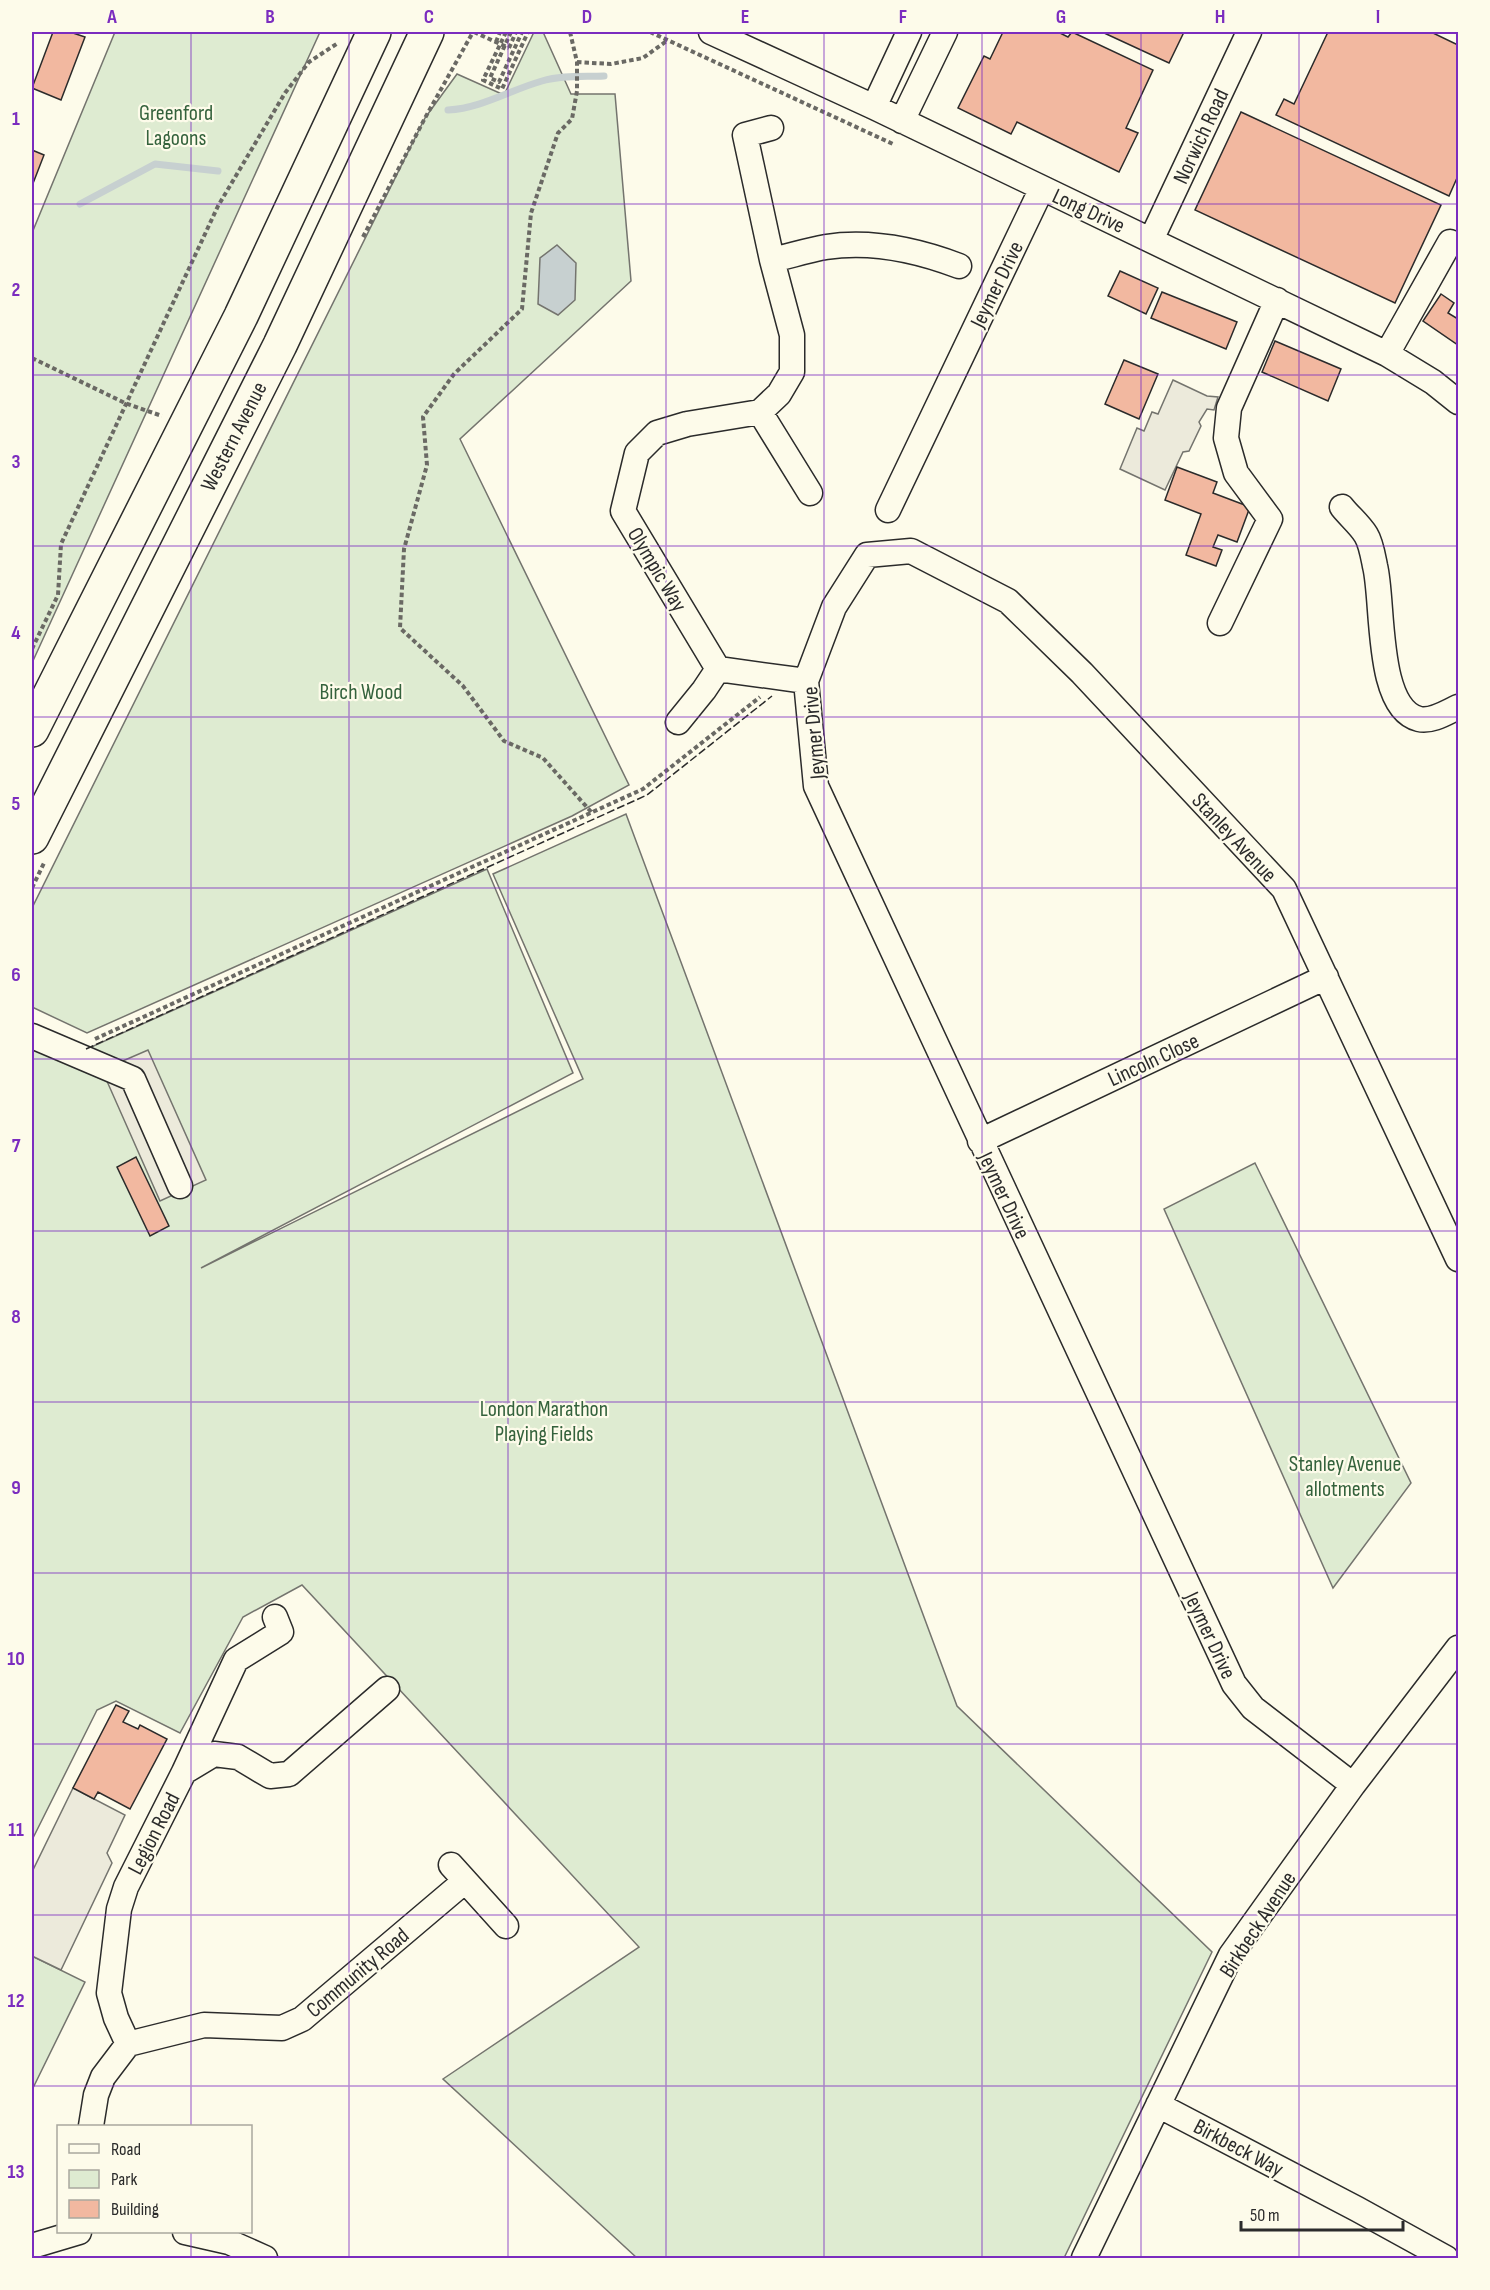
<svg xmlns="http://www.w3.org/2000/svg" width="1490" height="2290" font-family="'Sofia Sans Condensed',sans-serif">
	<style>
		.green { fill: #deebd1; stroke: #74746e; stroke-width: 1.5 }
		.parking { fill: #eceadb; stroke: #74746e; stroke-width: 1.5 }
		.water { fill: #c7d0d0; stroke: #74746e; stroke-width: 1.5 }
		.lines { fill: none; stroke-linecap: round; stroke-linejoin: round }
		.stream { stroke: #c7d0d0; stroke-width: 7 }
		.building { fill: #f2b8a0; stroke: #2b2b2b; stroke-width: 1.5 }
		.minor-casing { stroke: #2b2b2b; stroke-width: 27 }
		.highway-casing { stroke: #2b2b2b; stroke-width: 36 }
		.path { stroke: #6a6964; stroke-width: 4; stroke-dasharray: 4.5 3; stroke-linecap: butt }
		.minor { stroke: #fdfbea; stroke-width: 24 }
		.highway { stroke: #fdfbea; stroke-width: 33 }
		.path-bridge { stroke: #6a6964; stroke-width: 4; stroke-dasharray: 4.5 3; stroke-linecap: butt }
		.fence { stroke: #2b2b2b; stroke-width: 1.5; stroke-dasharray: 8 3; stroke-linecap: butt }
		.grid { fill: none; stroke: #7b2cbf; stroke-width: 1.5; stroke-opacity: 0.55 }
		.labels { text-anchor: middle; stroke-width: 4.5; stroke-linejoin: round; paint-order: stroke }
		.park-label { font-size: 22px; fill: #34623c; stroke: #fdfbea }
		.street-label { font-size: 22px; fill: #2b2b2b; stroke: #fdfbea }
		.neatline { fill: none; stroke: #7b2cbf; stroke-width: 2 }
		.grid-label { font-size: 20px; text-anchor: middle; font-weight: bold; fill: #7b2cbf }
	</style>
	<rect width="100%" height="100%" fill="#fdfbea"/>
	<path class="green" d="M115,32H320L32,663V233Z
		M534,32H543L571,94H615L631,281L460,439L629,785L572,816L87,1033L32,1007V908L425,118L457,74L504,95Z
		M626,814L957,1706L1212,1952L1064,2258H637L443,2079L639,1947L302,1585L243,1617L180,1733L116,1701L97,1710L32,1840V1024L87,1049L487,869L573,1073L201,1268L583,1079L493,874Z
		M1255,1163L1411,1483L1333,1588L1164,1209Z
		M32,1956L85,1982L32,2090Z"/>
	<path class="parking" d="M1173,380L1207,396L1218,397L1214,410L1207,409L1199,422L1201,426L1189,451L1183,452L1165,490L1120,469L1137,428L1144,431L1152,412L1158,414Z
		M148,1050L206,1180L160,1201L102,1070Z
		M73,1788L125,1815L107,1853L112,1863L61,1970L32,1956V1872Z"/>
	<path class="water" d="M557,245L576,263L575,300L558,315L538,304L540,258Z"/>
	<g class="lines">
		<path class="stream" d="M448,110C482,108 510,90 542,81C562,75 584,77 604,76
			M80,204L155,164L218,171"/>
	</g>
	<path class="building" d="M53,32H70L85,37L61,100L32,88Z
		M1003,32H1058L1068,37L1072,32L1153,70L1126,128L1138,133L1119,172L1017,122L1011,134L958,108L984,56L990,59Z
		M1102,32H1184L1169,63Z
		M1328,32H1431L1458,45V179L1457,178L1449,196L1276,115L1284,99L1294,104Z
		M1241,112L1441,205L1395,303L1195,210Z
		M32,150L44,155L32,186Z
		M1120,271L1158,288L1146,314L1108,296Z
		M1162,292L1237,322L1226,349L1151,318Z
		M1441,294L1454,303L1448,313L1458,319V345L1423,321Z
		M1275,341L1341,369L1328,401L1262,372Z
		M1124,360L1158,374L1139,419L1105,404Z
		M1177,467L1217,482L1213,493L1250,507L1237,542L1218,535L1213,547L1222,550L1216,566L1186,555L1201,514L1165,500Z
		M136,1157L169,1226L150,1236L117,1167Z
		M116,1705L129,1711L123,1722L138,1729L140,1725L167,1739L130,1809L98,1792L94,1799L73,1788Z"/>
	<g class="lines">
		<defs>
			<path id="minor" d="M711,32L874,107L1387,354L1433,382L1458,402
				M874,107L909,32
				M902,121L945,32
				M771,128L745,135L772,260L792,335V372L779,394L760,412L687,424L657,433L637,453L623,511L718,669L806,681
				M1151,240L1249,32
				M772,260C790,256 808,250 826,247C871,240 917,250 959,266
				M1387,354L1450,242
				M760,412L810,493
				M1342,507C1349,516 1360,525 1366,535C1371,543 1373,556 1375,566C1384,601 1375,708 1419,719C1432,722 1447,712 1458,707
				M888,510L1042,188
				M1220,623L1270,519L1236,473L1226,438L1229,408L1277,300
				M678,722L704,690L718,669
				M32,1036L133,1079L180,1186
				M980,1141L1326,977
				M184,1772L236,1660L281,1632L275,1617
				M1353,1785L1253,1708L1234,1684L816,786L806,681L834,607L867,555L911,551L1008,601L1082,673L1284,889L1458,1259
				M451,1865L506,1926
				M128,2044L204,2025L282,2028L302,2019L465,1881
				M1158,2105L1357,2209L1446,2258
				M91,2126L96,2095L103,2077L128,2044L116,2018L109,1993L119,1909L126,1887L184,1772L214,1754L238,1757L270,1776L289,1774L387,1689
				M185,2232L229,2242L265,2258
				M32,2246L79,2232
				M1084,2258L1231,1955L1353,1785L1458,1648"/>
			<path id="highway" d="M32,730L241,316L374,32
				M32,837L280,345L427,32"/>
		</defs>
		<use href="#minor" class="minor-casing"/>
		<use href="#highway" class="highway-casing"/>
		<path class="path" d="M506,32L483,80L502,89L528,32
			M511,32L490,78L499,82L522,32
			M570,32L577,62V91L572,119L558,133L531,213L522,309L454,374L423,417L427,465L404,549L400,628L463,686L504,741L543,758L593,814
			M650,32L893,144
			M496,42L500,32
			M509,48L516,32
			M577,62L611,64L643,58L668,40
			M363,237L425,118L473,32
			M32,358L125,403L162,416
			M32,649L58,595L61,544L218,206L285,93L309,62L338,43
			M32,888L45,861
			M95,1039L643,789L760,697"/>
		<use href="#minor" class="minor"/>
		<use href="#highway" class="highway"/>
		<path class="path-bridge" d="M474,32L509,48"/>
		<path class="fence" d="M86,1049L647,795L772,696"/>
	</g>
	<path class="grid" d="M191,32V2126M349,32V2258M508,32V2258M666,32V2258M824,32V2258M982,32V2258M1141,32V2258M1299,32V2258M32,204H1458M32,375H1458M32,546H1458M32,717H1458M32,888H1458M32,1059H1458M32,1231H1458M32,1402H1458M32,1573H1458M32,1744H1458M32,1915H1458M32,2086H1458M191,2232V2258"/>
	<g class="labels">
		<g class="park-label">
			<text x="176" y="120">Greenford<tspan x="176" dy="25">Lagoons</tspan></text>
			<text x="361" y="699">Birch Wood</text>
			<text x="544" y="1416">London Marathon<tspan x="544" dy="25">Playing Fields</tspan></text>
			<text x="1345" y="1471">Stanley Avenue<tspan x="1345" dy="25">allotments</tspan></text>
		</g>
		<g class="street-label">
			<text transform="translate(1200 136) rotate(-65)" y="8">Norwich Road</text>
			<text transform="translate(1089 210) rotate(25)" y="8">Long Drive</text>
			<text transform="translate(996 284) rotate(-64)" y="8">Jeymer Drive</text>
			<text transform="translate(233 436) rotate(-63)" y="8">Western Avenue</text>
			<text transform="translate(658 569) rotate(59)" y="8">Olympic Way</text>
			<text transform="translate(813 733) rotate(-95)" y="8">Jeymer Drive</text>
			<text transform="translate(1235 837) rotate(47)" y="8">Stanley Avenue</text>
			<text transform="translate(1153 1059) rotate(-25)" y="8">Lincoln Close</text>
			<text transform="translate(1005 1195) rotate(65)" y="8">Jeymer Drive</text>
			<text transform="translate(1211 1635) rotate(65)" y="8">Jeymer Drive</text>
			<text transform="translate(153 1833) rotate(-63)" y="8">Legion Road</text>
			<text transform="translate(1257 1924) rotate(-57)" y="8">Birkbeck Avenue</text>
			<text transform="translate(357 1972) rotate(-40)" y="8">Community Road</text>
			<text transform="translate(1239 2147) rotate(28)" y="8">Birkbeck Way</text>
		</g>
	</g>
	<rect width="1490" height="2290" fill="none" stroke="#fdfbea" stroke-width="66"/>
	<rect x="57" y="2125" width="195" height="108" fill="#fdfbea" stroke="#a9a89e" stroke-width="1.5"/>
	<rect x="69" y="2144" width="30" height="9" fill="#fdfbea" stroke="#a9a89e" stroke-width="1.5"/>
	<text x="111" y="2155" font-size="18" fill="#2b2b2b">Road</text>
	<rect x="69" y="2170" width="30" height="18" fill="#deebd1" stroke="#a9a89e" stroke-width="1.5"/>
	<text x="111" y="2185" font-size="18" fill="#2b2b2b">Park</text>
	<rect x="69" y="2200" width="30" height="18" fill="#f2b8a0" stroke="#a9a89e" stroke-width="1.5"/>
	<text x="111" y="2215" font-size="18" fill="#2b2b2b">Building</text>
	<path d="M1241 2221v9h162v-9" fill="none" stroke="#2b2b2b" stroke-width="3"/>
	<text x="1250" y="2221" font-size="18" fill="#2b2b2b" stroke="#fdfbea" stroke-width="4.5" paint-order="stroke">50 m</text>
	<rect x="33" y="33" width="1424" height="2224" class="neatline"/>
	<g class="grid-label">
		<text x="112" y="23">A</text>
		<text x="270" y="23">B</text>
		<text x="429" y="23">C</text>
		<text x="587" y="23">D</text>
		<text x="745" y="23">E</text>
		<text x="903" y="23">F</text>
		<text x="1061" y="23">G</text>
		<text x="1220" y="23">H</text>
		<text x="1378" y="23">I</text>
		<text x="16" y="125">1</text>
		<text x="16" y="296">2</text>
		<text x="16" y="468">3</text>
		<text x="16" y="639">4</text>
		<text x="16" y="810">5</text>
		<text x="16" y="981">6</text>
		<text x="16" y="1152">7</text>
		<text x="16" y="1323">8</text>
		<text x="16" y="1494">9</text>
		<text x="16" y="1665">10</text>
		<text x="16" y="1836">11</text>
		<text x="16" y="2007">12</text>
		<text x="16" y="2178">13</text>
	</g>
</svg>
